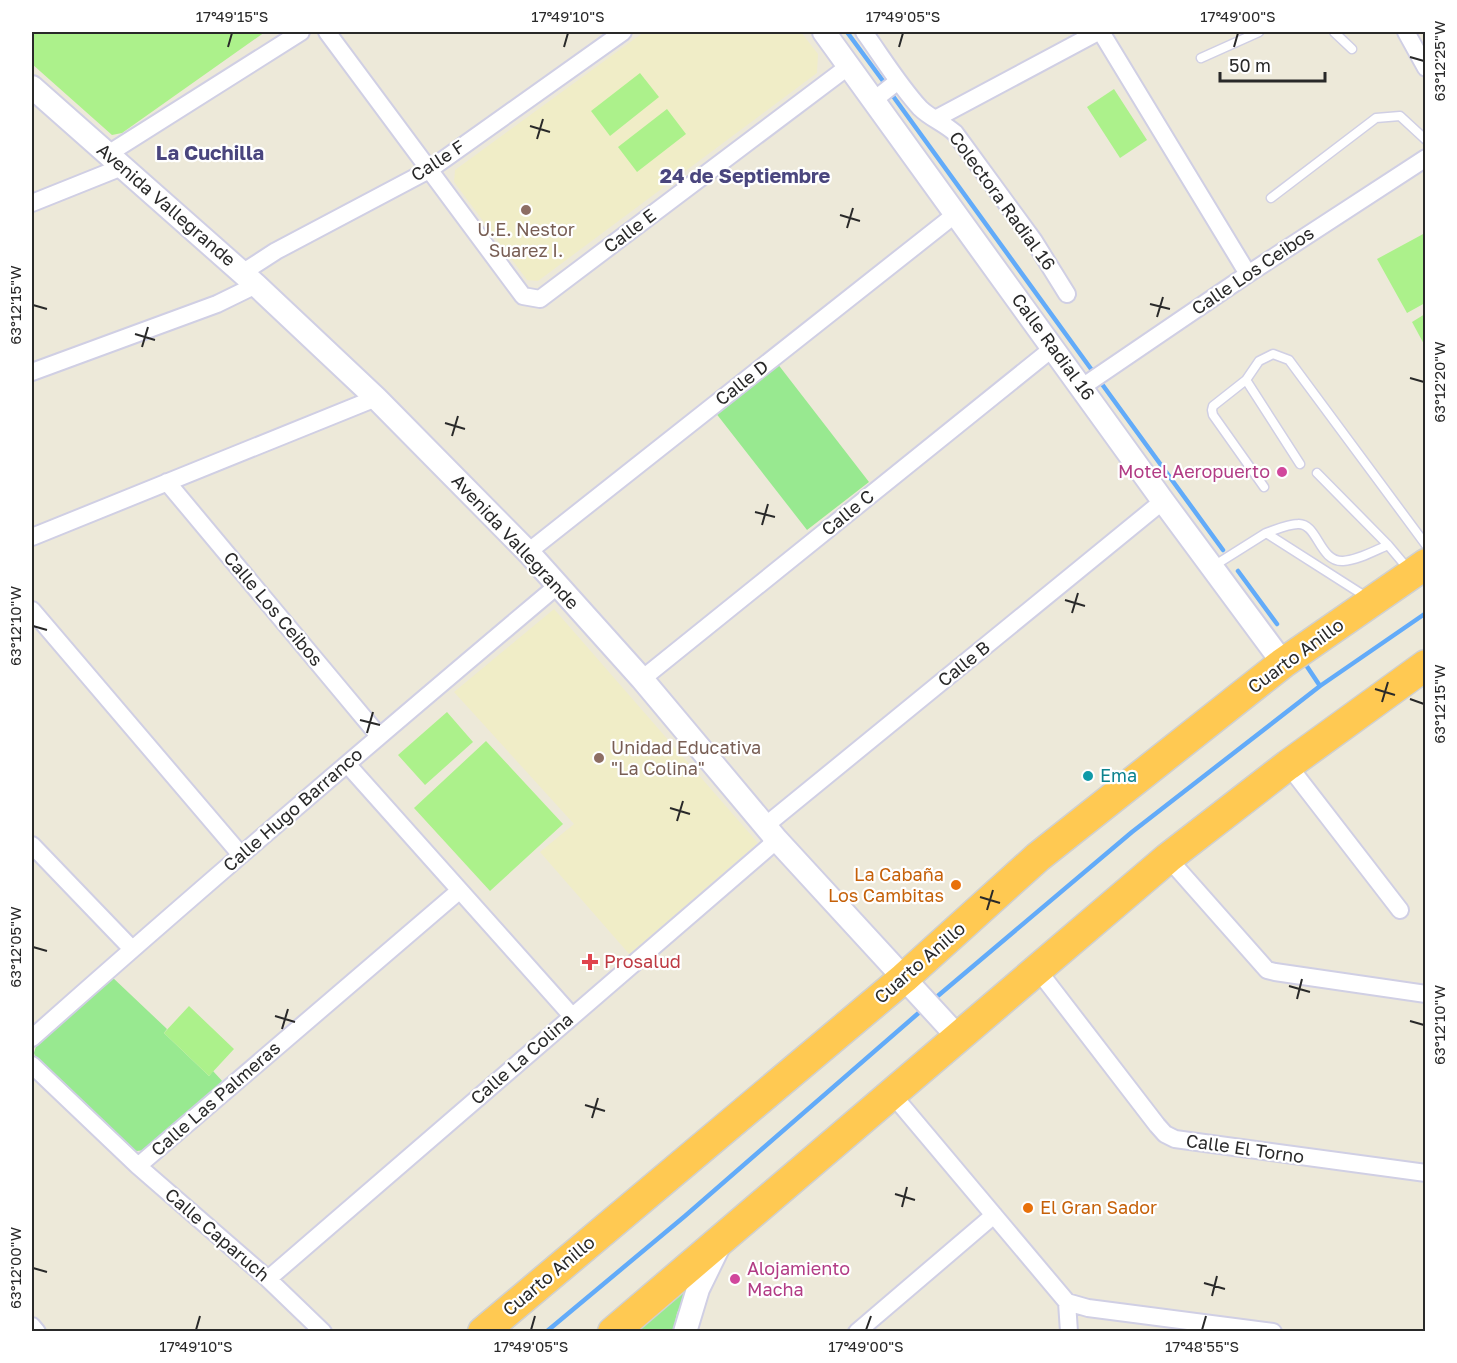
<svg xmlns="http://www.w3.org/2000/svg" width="1457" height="1363" font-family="'Golos Text',sans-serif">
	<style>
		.education { fill: #f0edc7 }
		.park { fill: #98e990 }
		.pitch { fill: #acf18b }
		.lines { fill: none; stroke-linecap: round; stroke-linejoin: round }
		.stream { stroke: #62abf9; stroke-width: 4.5 }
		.lane-casing { stroke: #d0cfe4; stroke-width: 11 }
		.street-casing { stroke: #d0cfe4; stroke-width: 20 }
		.secondary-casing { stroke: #d0cfe4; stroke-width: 26 }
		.highway-casing { stroke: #d0d0d0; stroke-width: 33 }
		.lane { stroke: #fff; stroke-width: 8 }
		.street { stroke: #fff; stroke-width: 16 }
		.secondary { stroke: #fff; stroke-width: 22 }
		.highway { stroke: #ffc952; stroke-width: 30 }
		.ticks { fill: none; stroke: #292929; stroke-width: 2 }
		.education-dot { fill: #8d6e63; stroke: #fff; stroke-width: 2 }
		.hotel-dot { fill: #d1479c; stroke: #fff; stroke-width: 2 }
		.culture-dot { fill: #0f9aa8; stroke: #fff; stroke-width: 2 }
		.food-dot { fill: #e8710a; stroke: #fff; stroke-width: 2 }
		.health-dot { fill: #e0444e; stroke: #fff; stroke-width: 2 }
		.labels { text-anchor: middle; stroke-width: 4.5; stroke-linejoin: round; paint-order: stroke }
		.street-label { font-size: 18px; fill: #292929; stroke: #fff }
		.education-label { font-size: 18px; fill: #785e54; stroke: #fff }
		.hotel-label { font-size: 18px; fill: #b23c85; stroke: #fff; text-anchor: end }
		.culture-label { font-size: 18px; fill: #0d838f; stroke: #fff; text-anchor: start }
		.food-label { font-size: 18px; fill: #c56008; stroke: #fff; text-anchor: end }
		.health-label { font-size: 18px; fill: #be3a42; stroke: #fff; text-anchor: start }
		.neighbourhood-label { font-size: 20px; font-weight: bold; fill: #4a467e; stroke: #fff }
		.neatline { fill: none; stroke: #292929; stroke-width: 2 }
		.ticks-label { font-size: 15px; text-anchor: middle; fill: #292929 }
	</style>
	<rect width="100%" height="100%" fill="#ede9d9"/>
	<path class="education" d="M644,32H801L818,54L817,73L538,281L527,280L454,182L455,170Z
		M554,609L758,843L630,955L540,852L574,824L454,692Z"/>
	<path class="park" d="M777,363L869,482L807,530L715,412Z
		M111,976L167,1029L164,1033L209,1076L213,1071L224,1083L145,1150L137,1151L131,1149L37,1061L34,1053L37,1043Z
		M692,1282L677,1313L673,1331L631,1332Z"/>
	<path class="pitch" d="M32,32H265L122,133L112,135L32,64Z
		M640,73L659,97L610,136L591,111Z
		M1114,89L1147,140L1120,158L1087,107Z
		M667,109L686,134L637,172L618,147Z
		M1425,233V303L1407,313L1377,259Z
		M1425,314V346L1412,322Z
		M447,712L473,742L425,785L398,755Z
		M486,741L563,824L490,891L414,808Z
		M189,1006L234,1049L209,1076L164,1033Z"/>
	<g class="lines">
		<path class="stream" d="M847,32L886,85
			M890,92L1094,373
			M1099,380L1223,550
			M1238,571L1277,624
			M1304,662L1320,686
			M933,1000L1132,832L1320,686L1426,613
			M546,1332L685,1216L922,1010"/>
		<defs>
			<path id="lane" d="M1334,32L1352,49
				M1201,58L1259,32
				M1271,198L1376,118L1400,116L1426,140
				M1246,380L1300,464
				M1317,473L1388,545L1409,570
				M1264,487L1213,415L1212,410L1213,406L1246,380L1259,361L1273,354L1289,360L1426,545
				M1266,533C1275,530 1288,524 1298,524C1318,523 1319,562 1343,561C1358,560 1374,551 1388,545
				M1212,567L1266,533L1368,598"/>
			<path id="street" d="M327,32L523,296L540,299L849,66
				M864,32C882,57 899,85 920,108C930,118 944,123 955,133L1034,241L1067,294
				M1101,32L1248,274
				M1406,32L1426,68
				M874,100L898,81
				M937,118L1098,32
				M108,154L301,32
				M32,203L122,167
				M242,273L276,251L429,170L623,32
				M32,372L217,304L256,285
				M1082,387L1248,274L1426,158
				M167,482L379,736
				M32,537L376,398
				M528,552L957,213
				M32,610L241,855
				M642,679L1053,348
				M347,764L572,1016
				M1288,765L1400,910
				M765,826L1163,501
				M32,845L132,949
				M1168,858L1267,970L1275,972L1426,994
				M1037,969L1157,1125L1165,1134L1175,1139L1426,1173
				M32,1038C204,885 380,735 557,586
				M32,1065L138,1166L268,1279L323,1332
				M892,1094L1067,1302L1088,1308L1273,1332
				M138,1166L459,891
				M268,1279L777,840
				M1067,1302L1069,1332
				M32,1326L37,1332
				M857,1332L994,1215"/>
			<path id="secondary" d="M824,32L1163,501L1283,663
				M32,87L256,285L376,398L528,552L642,679L777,840L958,1037
				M685,1332L698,1289L720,1244"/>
			<path id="highway" d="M483,1332L904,978L1038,857L1283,663L1426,564
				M613,1332L1168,858L1288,765L1426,665"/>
		</defs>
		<use href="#lane" class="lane-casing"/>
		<use href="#street" class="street-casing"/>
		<use href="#secondary" class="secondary-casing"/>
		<use href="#highway" class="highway-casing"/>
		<use href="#lane" class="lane"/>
		<use href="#street" class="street"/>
		<use href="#secondary" class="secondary"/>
		<use href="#highway" class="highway"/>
	</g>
	<path class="ticks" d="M228,47L232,33M564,47L568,33M899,47L903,33M1234,47L1238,33M1410,57L1424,61M530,126L550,132M537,139L543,119M840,215L860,221M847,228L853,208M1150,304L1170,309M33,305L47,309M1157,317L1163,297M135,334L155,340M142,347L148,327M1410,378L1424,382M445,423L465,429M452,436L458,416M755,512L775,517M762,525L768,504M1065,600L1085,606M1072,613L1078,593M33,626L47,630M1375,689L1395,695M1410,699L1424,704M1382,702L1388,682M360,720L380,725M367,733L373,712M670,808L690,814M677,821L683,801M980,897L1000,903M987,910L993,890M33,947L47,951M1289,986L1310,992M1297,999L1302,979M275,1016L295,1022M1410,1021L1424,1025M282,1029L288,1009M585,1105L605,1111M592,1118L598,1098M895,1194L915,1200M902,1207L907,1187M33,1268L47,1272M1204,1283L1225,1289M1212,1296L1217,1276M196,1330L200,1316M531,1330L535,1316M866,1330L871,1316M1202,1330L1206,1316"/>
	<g class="education-dot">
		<circle cx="526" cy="210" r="6"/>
		<circle cx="599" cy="758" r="6"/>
	</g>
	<g class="hotel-dot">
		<circle cx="1282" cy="472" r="6"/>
		<circle cx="735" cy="1279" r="6"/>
	</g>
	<circle class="culture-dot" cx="1088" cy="776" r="6"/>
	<g class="food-dot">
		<circle cx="956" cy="885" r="6"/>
		<circle cx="1028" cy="1208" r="6"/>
	</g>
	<path class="health-dot" d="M587 953h6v6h6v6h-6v6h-6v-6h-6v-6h6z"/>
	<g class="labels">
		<g class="street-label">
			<text transform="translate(438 161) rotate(-33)" y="6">Calle F</text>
			<text transform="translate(1002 201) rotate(54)" y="6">Colectora Radial 16</text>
			<text transform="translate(166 205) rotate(41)" y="6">Avenida Vallegrande</text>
			<text transform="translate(630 231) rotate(-37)" y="6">Calle E</text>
			<text transform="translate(1253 271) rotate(-34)" y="6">Calle Los Ceibos</text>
			<text transform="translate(1053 347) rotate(54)" y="6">Calle Radial 16</text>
			<text transform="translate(742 383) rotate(-38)" y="6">Calle D</text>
			<text transform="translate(848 513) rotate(-39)" y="6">Calle C</text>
			<text transform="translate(515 542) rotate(47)" y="6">Avenida Vallegrande</text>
			<text transform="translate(273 609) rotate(50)" y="6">Calle Los Ceibos</text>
			<text transform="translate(1296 656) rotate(-36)" y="6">Cuarto Anillo</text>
			<text transform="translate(964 664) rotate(-39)" y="6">Calle B</text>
			<text transform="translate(293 810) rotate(-41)" y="6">Calle Hugo Barranco</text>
			<text transform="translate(920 963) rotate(-41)" y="6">Cuarto Anillo</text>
			<text transform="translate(522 1059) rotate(-41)" y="6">Calle La Colina</text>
			<text transform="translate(216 1099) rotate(-41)" y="6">Calle Las Palmeras</text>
			<text transform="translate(1245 1149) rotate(8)" y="6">Calle El Torno</text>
			<text transform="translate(217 1235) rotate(41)" y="6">Calle Caparuch</text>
			<text transform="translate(549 1276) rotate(-40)" y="6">Cuarto Anillo</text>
		</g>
		<g class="education-label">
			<text x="526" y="236">U.E. Nestor<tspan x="526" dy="21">Suarez I.</tspan></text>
			<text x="611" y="754" text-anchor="start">Unidad Educativa<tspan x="611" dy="21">"La Colina"</tspan></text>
		</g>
		<g class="hotel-label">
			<text x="1270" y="478">Motel Aeropuerto</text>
			<text x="747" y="1275" text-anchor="start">Alojamiento<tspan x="747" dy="21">Macha</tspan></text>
		</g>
		<g class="culture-label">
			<text x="1100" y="782">Ema</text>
		</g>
		<g class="food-label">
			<text x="944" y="881">La Cabaña<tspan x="944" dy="21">Los Cambitas</tspan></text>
			<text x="1040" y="1214" text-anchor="start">El Gran Sador</text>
		</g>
		<g class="health-label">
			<text x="604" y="968">Prosalud</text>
		</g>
		<g class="neighbourhood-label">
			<text x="210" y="160">La Cuchilla</text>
			<text x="745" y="183">24 de Septiembre</text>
		</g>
	</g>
	<rect width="1457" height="1363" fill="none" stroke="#ffffff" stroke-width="66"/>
	<path d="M1220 72v9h105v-9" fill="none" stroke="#292929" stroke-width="3"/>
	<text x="1229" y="72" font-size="18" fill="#292929" stroke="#ffffff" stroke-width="4.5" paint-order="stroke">50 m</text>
	<rect x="33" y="33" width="1391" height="1297" class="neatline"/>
	<g class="ticks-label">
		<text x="232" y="22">17°49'15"S</text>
		<text x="568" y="22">17°49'10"S</text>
		<text x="903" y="22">17°49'05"S</text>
		<text x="1238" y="22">17°49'00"S</text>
		<text transform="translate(1440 61) rotate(-90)" y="5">63°12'25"W</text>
		<text transform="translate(16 305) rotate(-90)" y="5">63°12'15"W</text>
		<text transform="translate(1440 382) rotate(-90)" y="5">63°12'20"W</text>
		<text transform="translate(16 626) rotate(-90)" y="5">63°12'10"W</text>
		<text transform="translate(1440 704) rotate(-90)" y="5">63°12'15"W</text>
		<text transform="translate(16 947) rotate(-90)" y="5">63°12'05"W</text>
		<text transform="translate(1440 1025) rotate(-90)" y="5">63°12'10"W</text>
		<text transform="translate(16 1268) rotate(-90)" y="5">63°12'00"W</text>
		<text x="196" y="1352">17°49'10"S</text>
		<text x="531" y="1352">17°49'05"S</text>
		<text x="866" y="1352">17°49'00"S</text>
		<text x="1202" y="1352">17°48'55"S</text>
	</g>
</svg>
